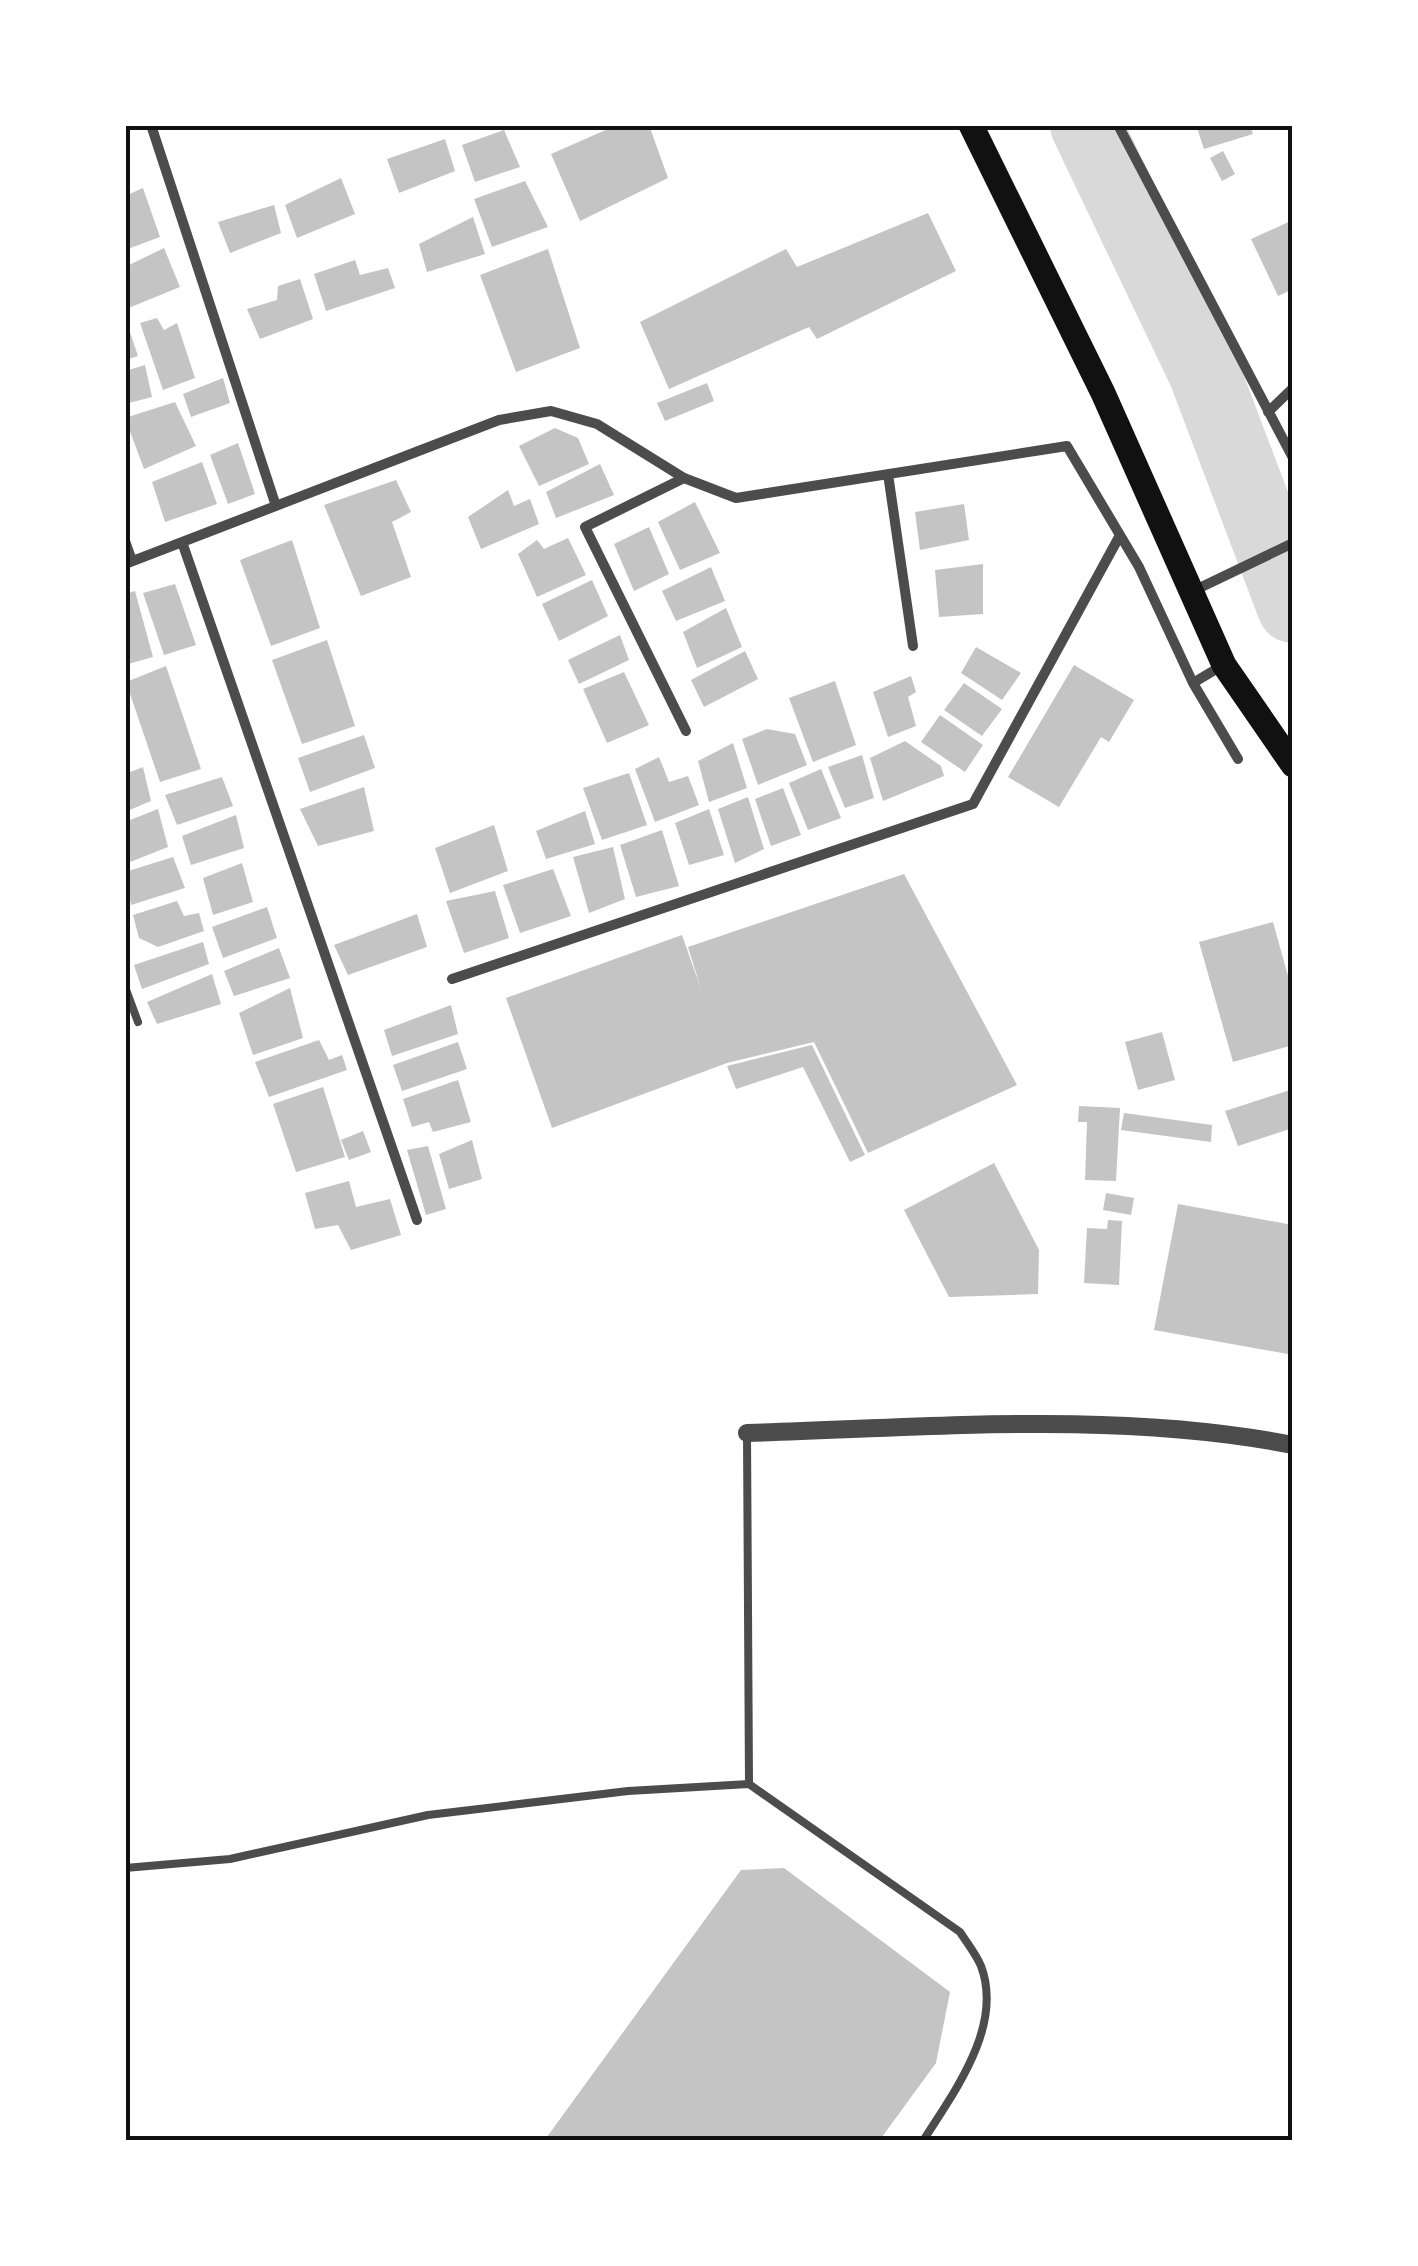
<svg xmlns="http://www.w3.org/2000/svg" width="1418" height="2266" font-family="Manrope,sans-serif">
	<style>
		.lines { fill: none; stroke-linecap: round; stroke-linejoin: round }
		.river { stroke: #d9d9d9; stroke-width: 72 }
		.building { fill: #c4c4c4 }
		.service { stroke: #4c4c4c; stroke-width: 8 }
		.minor { stroke: #4c4c4c; stroke-width: 10 }
		.tertiary { stroke: #4c4c4c; stroke-width: 18 }
		.primary { stroke: #111; stroke-width: 25 }
		.neatline { fill: none; stroke: #111; stroke-width: 4 }
	</style>
	<rect width="100%" height="100%" fill="#fff"/>
	<g class="lines">
		<path class="river" d="M1086,125L1204,372L1293,607"/>
	</g>
	<path class="building" d="M617,125H649L668,178L580,221L551,154Z
		M1196,125H1250L1253,134L1204,149Z
		M504,130L520,167L475,182L462,145Z
		M445,139L455,171L399,193L387,159Z
		M1223,151L1235,174L1222,181L1210,158Z
		M341,178L355,214L297,238L285,205Z
		M525,181L548,227L492,247L474,199Z
		M143,188L160,237L125,250V196Z
		M274,205L281,233L230,253L218,222Z
		M928,213L956,271L817,339L809,327L669,389L640,322L786,249L797,267Z
		M473,217L485,254L427,272L419,244Z
		M1293,220V289L1278,296L1251,239Z
		M164,248L180,287L126,309L125,267Z
		M548,249L580,348L516,372L480,275Z
		M355,260L360,275L388,268L395,288L326,311L314,274Z
		M300,279L313,319L260,339L247,309L277,300L278,286Z
		M125,317L138,356L125,360Z
		M157,318L164,330L177,323L195,378L163,390L140,323Z
		M145,365L152,397L125,404V371Z
		M223,378L230,403L191,417L183,394Z
		M707,383L714,401L665,421L657,403Z
		M175,402L196,446L144,469L125,418Z
		M555,428L578,438L589,464L539,486L519,446Z
		M238,443L255,494L228,504L210,455Z
		M202,462L217,504L165,522L152,482Z
		M600,464L614,495L556,518L546,492Z
		M396,480L411,512L392,522L411,577L361,596L324,505Z
		M508,490L514,506L530,499L539,524L481,549L468,517Z
		M695,502L720,553L680,570L658,522Z
		M964,504L969,540L920,550L915,512Z
		M649,527L669,574L634,591L614,544Z
		M568,538L586,575L537,597L518,554L537,540L544,549Z
		M292,540L320,628L271,646L240,560Z
		M983,564V614L939,617L935,570Z
		M711,567L725,601L676,621L662,591Z
		M592,580L608,616L559,641L542,604Z
		M175,584L196,645L164,655L143,593Z
		M135,591L153,657L125,665V594Z
		M726,608L742,647L697,668L683,632Z
		M620,635L629,660L579,684L568,660Z
		M327,640L355,726L302,744L272,660Z
		M976,647L1021,673L1002,700L961,673Z
		M745,651L758,679L704,707L691,680Z
		M1074,665L1134,700L1109,742L1101,737L1059,807L1008,777Z
		M166,666L201,769L160,782L126,682Z
		M624,672L649,725L607,743L583,689Z
		M911,676L916,692L908,697L916,726L888,737L873,692Z
		M835,681L856,745L813,762L789,698Z
		M964,683L1002,709L982,736L944,710Z
		M940,715L983,745L965,772L921,742Z
		M767,729L795,734L807,765L758,785L742,739Z
		M364,735L375,768L310,792L298,758Z
		M905,741L941,766L944,776L883,801L870,758Z
		M733,743L747,788L709,802L698,761Z
		M862,755L874,798L845,808L828,767Z
		M659,757L669,782L688,776L699,805L655,822L635,769Z
		M143,767L151,801L125,812V774Z
		M821,769L841,818L808,830L789,783Z
		M629,773L647,825L602,840L583,788Z
		M222,777L233,806L177,825L165,795Z
		M364,787L374,831L318,846L300,809Z
		M783,788L801,835L771,846L755,799Z
		M748,797L764,849L735,863L718,809Z
		M158,809L168,847L125,864V822Z
		M709,809L724,855L689,865L675,823Z
		M585,811L595,844L546,859L536,831Z
		M236,815L244,848L191,865L182,836Z
		M494,825L508,871L450,893L435,848Z
		M662,830L679,886L636,897L620,845Z
		M613,847L625,899L589,913L573,857Z
		M173,857L185,888L131,905L125,872Z
		M242,863L253,902L213,915L203,878Z
		M553,869L571,916L520,933L503,885Z
		M904,874L1017,1085L868,1153L814,1042L727,1063L552,1128L506,998L682,935L701,989L688,947Z
		M495,891L509,938L464,953L446,901Z
		M177,901L184,916L199,913L204,931L158,947L139,938L133,915Z
		M267,907L277,938L223,958L212,927Z
		M417,914L427,947L348,975L334,945Z
		M1273,922L1293,994V1045L1233,1062L1199,942Z
		M203,942L209,964L142,989L134,965Z
		M279,948L290,978L234,996L224,971Z
		M212,974L221,1004L157,1024L147,1002Z
		M290,988L303,1038L253,1055L239,1013Z
		M451,1005L458,1034L392,1056L384,1030Z
		M1162,1032L1175,1080L1138,1090L1125,1042Z
		M319,1040L329,1060L342,1055L347,1070L269,1097L255,1062Z
		M458,1042L467,1069L402,1091L393,1065Z
		M812,1045L865,1155L850,1162L803,1067L736,1089L727,1066Z
		M458,1080L471,1122L433,1132L429,1122L412,1127L403,1099Z
		M323,1087L345,1157L296,1172L273,1104Z
		M1293,1089V1128L1238,1146L1225,1111Z
		M1079,1106L1120,1108L1116,1181L1085,1180L1087,1122H1078Z
		M1124,1113L1212,1125L1211,1142L1121,1130Z
		M363,1131L371,1152L349,1160L341,1140Z
		M472,1140L482,1179L449,1189L439,1154Z
		M428,1146L446,1209L426,1215L407,1150Z
		M994,1163L1039,1250L1038,1294L949,1297L904,1210Z
		M349,1181L356,1207L390,1199L401,1235L351,1250L338,1225L315,1229L305,1193Z
		M1106,1193L1134,1198L1131,1215L1103,1210Z
		M1178,1204L1293,1225V1355L1154,1330Z
		M1108,1220L1122,1221L1119,1285L1084,1283L1087,1228L1107,1229Z
		M784,1868L950,1992L936,2063L879,2141H544L741,1870Z"/>
	<g class="lines">
		<path class="service" d="M125,987L138,1022
			M747,1433L749,1784L960,1932C967,1943 976,1954 981,1966C1004,2027 953,2093 923,2141
			M125,1868L230,1859L428,1815L628,1791L749,1784"/>
		<path class="minor" d="M151,125L276,506
			M1118,125L1293,458
			M1268,412L1293,388
			M888,474L913,646
			M684,478L585,527L686,731
			M125,541L132,561
			M182,542L417,1220
			M125,564L499,420L551,411L597,424L684,478L736,498L1067,446L1139,567L1193,683L1223,665
			M1191,592L1293,543
			M1193,683L1238,759
			M452,979L973,804L1119,537"/>
		<path class="tertiary" d="M747,1433C927,1428 1115,1410 1293,1445"/>
		<path class="primary" d="M971,125L1103,393L1224,665L1293,765"/>
	</g>
	<rect width="1418" height="2266" fill="none" stroke="#ffffff" stroke-width="255"/>
	<rect x="128" y="128" width="1162" height="2010" class="neatline"/>
</svg>
